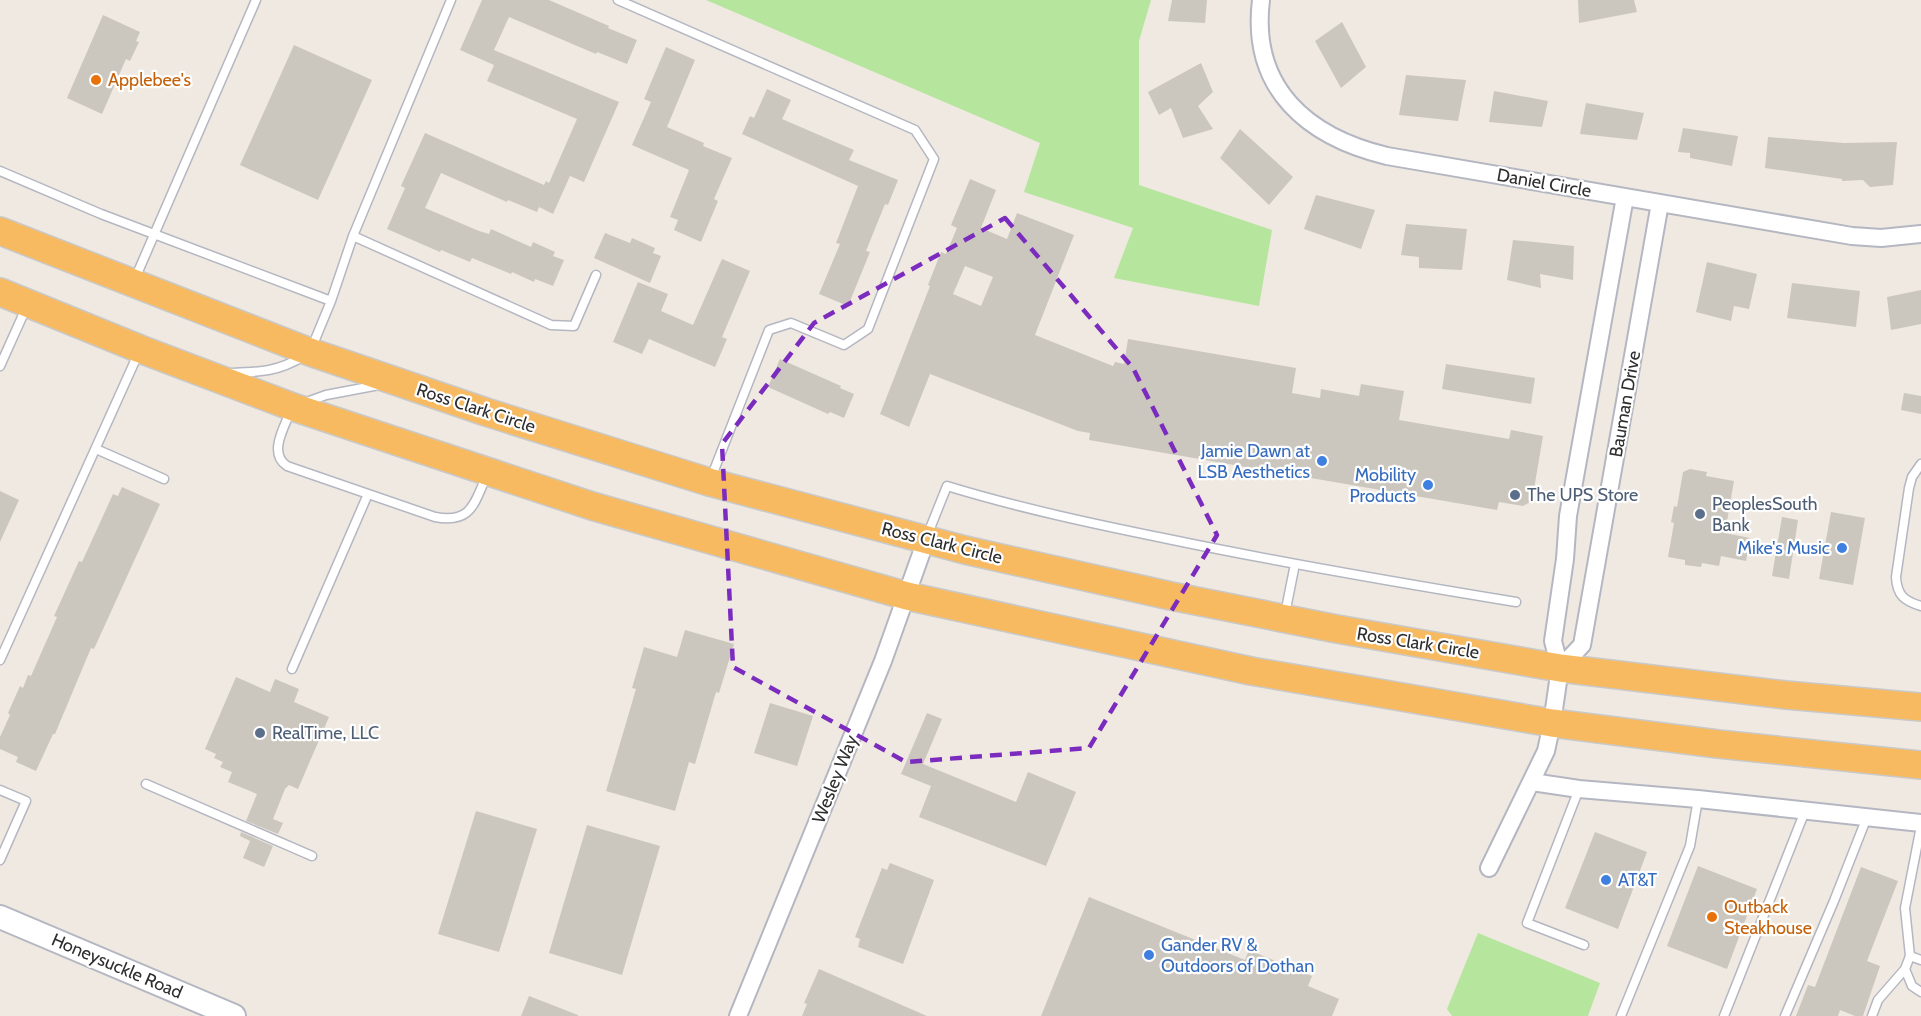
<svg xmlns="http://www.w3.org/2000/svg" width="1921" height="1016" font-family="Cabin,sans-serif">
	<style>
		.green { fill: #b6e59e }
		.building { fill: #cbc7bf; fill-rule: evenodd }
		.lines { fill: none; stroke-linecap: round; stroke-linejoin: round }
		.service-casing { stroke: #b4b7c1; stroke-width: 11 }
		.minor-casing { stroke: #b4b7c1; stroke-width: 20 }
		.secondary-casing { stroke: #b4b7c1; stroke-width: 26 }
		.trunk-casing { stroke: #c9c9c9; stroke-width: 30 }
		.service { stroke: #fff; stroke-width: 8 }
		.minor { stroke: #fff; stroke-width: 16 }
		.secondary { stroke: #fff; stroke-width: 22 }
		.trunk { stroke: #f8ba60; stroke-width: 27 }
		.marked { fill: none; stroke: #7b2cbf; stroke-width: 4.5; stroke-dasharray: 12 8; stroke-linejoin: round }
		.food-dot { fill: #e8710a; stroke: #fff; stroke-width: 2 }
		.shop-dot { fill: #3f7fe0; stroke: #fff; stroke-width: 2 }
		.service-dot { fill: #5c6f8a; stroke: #fff; stroke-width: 2 }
		.labels { text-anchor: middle; stroke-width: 4.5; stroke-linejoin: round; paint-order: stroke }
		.food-label { font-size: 18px; fill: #c56008; stroke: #fff; text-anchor: start }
		.street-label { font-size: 18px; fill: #2e2e2e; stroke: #fff }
		.shop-label { font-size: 18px; fill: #366cbe; stroke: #fff; text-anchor: end }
		.service-label { font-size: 18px; fill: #4e5e75; stroke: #fff; text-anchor: start }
	</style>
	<rect width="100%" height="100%" fill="#efe9e1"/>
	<path class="green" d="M706,0H1151L1139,41V185L1272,230L1259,306L1114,278L1133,228L1024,192L1040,143Z
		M1478,933L1600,983L1588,1016H1452L1447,1009Z"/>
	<path class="building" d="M482,0H549L609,26L608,28L637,40L627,64L597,52L596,54L509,17L494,50L619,102L584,182L570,176L553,214L539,207L537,212L508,200L507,202L441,173L425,208L479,231L489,234L491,229L531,247L533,242L555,252L553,256L564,260L553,286L535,279L534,282L512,272L511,274L472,258L470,262L441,250L440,252L387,229L405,188L401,186L425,133L544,185L546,181L549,183L577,119L487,81L494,65L460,50Z
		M1172,0H1207L1205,23L1168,21Z
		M1578,0H1634L1637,12L1579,23Z
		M103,15L140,32L136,41L139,42L130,61L126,59L102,114L67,98Z
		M1342,22L1366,67L1341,88L1315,41Z
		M294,45L372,80L318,200L240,165Z
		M666,47L695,60L667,127L704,143L703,146L732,158L714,199L718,201L701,242L674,230L678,220L670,217L689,170L632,145L651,102L644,99Z
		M1201,63L1213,92L1198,106L1213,129L1183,138L1171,108L1159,115L1148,92Z
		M1406,75L1466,80L1458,121L1399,115Z
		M767,89L791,100L782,119L854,150L849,160L898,180L888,205L885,204L866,251L870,252L848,306L819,294L840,244L836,243L858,186L742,134L750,116L754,118Z
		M1494,91L1548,101L1542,127L1489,122Z
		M1586,103L1644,113L1637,140L1580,134Z
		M1683,128L1738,136L1732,166L1690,158V153L1678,152Z
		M1240,129L1293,177L1269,205L1220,158Z
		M1768,137L1844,143L1897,142L1893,185L1870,187L1863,180L1842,181V179L1765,168Z
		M970,179L996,190L981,228L1007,239L1017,213L1074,235L1035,335L1113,366L1115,362L1124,364L1128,339L1296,368L1292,393L1320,398L1321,389L1359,396L1361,384L1404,391L1399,420L1509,439L1511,430L1543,436L1532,501L1523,506L1499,502L1497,510L1089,440L1090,433L1078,431L930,374L909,427L880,414L930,286L928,285L941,252L946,254L957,228L951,225ZM965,266L993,277L981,306L953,294Z
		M1316,195L1375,210L1361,249L1304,229Z
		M1406,224L1467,229L1462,270L1419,268V257L1401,255Z
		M605,233L630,243L632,238L655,248L653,253L661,256L650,283L594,258Z
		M1513,240L1574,246L1573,280L1540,274L1541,288L1507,280Z
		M722,259L750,271L722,337L727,339L715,367L649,339L642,354L613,342L638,282L668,294L661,311L693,325Z
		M1707,262L1757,274L1749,309L1734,306L1731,321L1696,312Z
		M1792,283L1860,291L1856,327L1787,318Z
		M1921,290V324L1891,330L1887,297Z
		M780,359L841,386L840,388L854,394L844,418L830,412L828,414L768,387Z
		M1446,364L1535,378L1531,404L1442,389Z
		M1904,393L1921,396V414L1901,410Z
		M1690,469L1707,472L1706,476L1734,481L1725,533L1750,538L1746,561L1721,556L1719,566L1702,563L1701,567L1685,565V560L1668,557L1674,523L1671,522L1674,506L1677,507L1683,472Z
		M122,487L160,504L94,649L91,648L55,734H53L36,771L16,762L18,757L0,749V737L10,715L8,713L20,686L23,688L28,675L31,676L57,617L54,616L79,561L82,562L113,494L118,496Z
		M0,491L19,500L0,542Z
		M1831,512L1865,518L1853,585L1819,579Z
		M1782,517L1798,520L1789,579L1772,576Z
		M685,630L734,644L719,693L716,692L695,764L689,762L675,811L606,791L636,689L632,688L644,647L677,657Z
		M236,677L270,692L275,679L299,689L294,702L329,717L298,789L289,785L285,789L273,819L283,823L278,834L246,821L257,794L228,782L232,772L220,767L223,762L214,758L216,754L205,749Z
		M770,703L813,716L797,766L754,753Z
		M927,713L942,719L923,764L1016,802L1028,772L1076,792L1046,866L919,817L931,786L901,774Z
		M476,811L537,829L499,952L438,934Z
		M587,825L660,846L622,975L549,953Z
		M241,832L273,846L264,867L243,858L250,841L240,836Z
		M1595,832L1647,852L1618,929L1565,908Z
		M890,863L934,880L903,964L858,947L860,939L855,937L882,868L887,870Z
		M1698,866L1757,889L1727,969L1667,946Z
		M1861,867L1898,881L1867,961L1880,966L1863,1016H1855L1840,1010L1838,1016H1796L1808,985L1815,987Z
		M1089,897L1245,960L1249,950L1312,976L1308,986L1339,999L1332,1016H1041Z
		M819,969L927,1016H802L807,1004L804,1003Z
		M529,996L578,1015V1016H521Z"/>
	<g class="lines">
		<defs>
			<path id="service" d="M618,0L915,130L934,159L868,329L844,345L791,323L769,330L711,478
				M0,171L101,214L331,301
				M353,236L551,325L574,326L596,275
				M134,281L256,0
				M312,347L331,301L353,236L451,0
				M0,366L27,306
				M230,373C260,372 277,372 304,356
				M304,403L326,395L379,385
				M291,410C284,428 268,453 287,466L435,517C472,524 474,503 487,475
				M96,449L164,479
				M1921,464L1912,477L1909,488L1896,577C1897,595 1904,601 1921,606
				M927,536L947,486C1019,508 1094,524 1168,539C1283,563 1400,583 1516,602
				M1285,614L1295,564
				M0,660L139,352
				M292,669L368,494
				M146,784L312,856
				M1579,789L1527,923L1584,945
				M0,790L26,801L0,860
				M1910,956L1921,960
				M1905,969L1912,986L1921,992
				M1621,1016L1690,846L1698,799
				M1724,1016L1805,811
				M1785,1016L1834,901L1867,817
				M1872,1016L1878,1000L1905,969L1910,956L1905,908L1921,826"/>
			<path id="minor" d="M1261,0C1250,89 1308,137 1387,156L1852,236L1881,238L1921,234
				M1560,668L1582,645L1660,203
				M1532,782L1579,789L1698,799L1921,823
				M1489,868L1546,751L1552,723L1560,668L1553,641L1565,559L1568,516L1625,197
				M738,1016L883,661L926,540"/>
			<path id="secondary" d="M0,917L234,1016"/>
			<path id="trunk" d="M0,231L310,352L486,412L709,482L965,550L1171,596L1337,629L1560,668L1786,695L1921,707
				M0,292L140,349L293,407L592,506L907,596L1251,671L1552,723L1718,744L1921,765"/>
		</defs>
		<use href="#service" class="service-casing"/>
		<use href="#minor" class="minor-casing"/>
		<use href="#secondary" class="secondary-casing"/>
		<use href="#trunk" class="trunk-casing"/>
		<use href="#service" class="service"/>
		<use href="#minor" class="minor"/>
		<use href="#secondary" class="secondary"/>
		<use href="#trunk" class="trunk"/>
	</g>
	<path class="marked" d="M1005,218L1133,368L1217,535L1089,748L906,762L733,667L722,444L814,323Z"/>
	<g class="food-dot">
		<circle cx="96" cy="80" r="6"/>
		<circle cx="1712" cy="917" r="6"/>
	</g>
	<g class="shop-dot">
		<circle cx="1322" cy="461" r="6"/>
		<circle cx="1428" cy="485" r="6"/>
		<circle cx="1842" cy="548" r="6"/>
		<circle cx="1606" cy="880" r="6"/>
		<circle cx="1149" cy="955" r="6"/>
	</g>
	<g class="service-dot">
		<circle cx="1515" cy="495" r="6"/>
		<circle cx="1700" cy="514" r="6"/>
		<circle cx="260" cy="733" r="6"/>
	</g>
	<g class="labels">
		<g class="food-label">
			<text x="108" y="86">Applebee's</text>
			<text x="1724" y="913">Outback<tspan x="1724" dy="21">Steakhouse</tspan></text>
		</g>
		<g class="street-label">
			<text transform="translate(1544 183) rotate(10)" y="6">Daniel Circle</text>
			<text transform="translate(1625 404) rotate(-80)" y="6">Bauman Drive</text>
			<text transform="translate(476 408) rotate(18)" y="6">Ross Clark Circle</text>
			<text transform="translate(942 543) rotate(14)" y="6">Ross Clark Circle</text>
			<text transform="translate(1418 643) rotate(9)" y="6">Ross Clark Circle</text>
			<text transform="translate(835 779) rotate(-68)" y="6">Wesley Way</text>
			<text transform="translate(117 966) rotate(23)" y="6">Honeysuckle Road</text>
		</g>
		<g class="shop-label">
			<text x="1310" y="457">Jamie Dawn at<tspan x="1310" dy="21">LSB Aesthetics</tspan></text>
			<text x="1416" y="481">Mobility<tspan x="1416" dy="21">Products</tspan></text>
			<text x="1830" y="554">Mike's Music</text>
			<text x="1618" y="886" text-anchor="start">AT&amp;T</text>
			<text x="1161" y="951" text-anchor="start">Gander RV &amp;<tspan x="1161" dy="21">Outdoors of Dothan</tspan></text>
		</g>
		<g class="service-label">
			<text x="1527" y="501">The UPS Store</text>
			<text x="1712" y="510">PeoplesSouth<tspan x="1712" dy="21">Bank</tspan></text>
			<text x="272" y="739">RealTime, LLC</text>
		</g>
	</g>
</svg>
